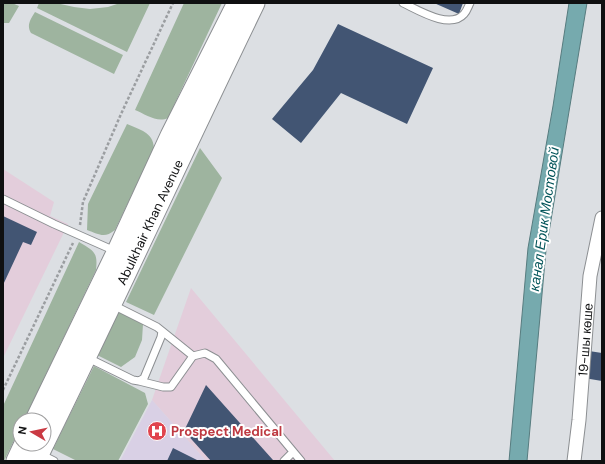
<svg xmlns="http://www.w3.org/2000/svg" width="605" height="464" font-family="'DM Sans',sans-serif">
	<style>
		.commercial { fill: #e3cddb }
		.medical { fill: #d9d0e5 }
		.green { fill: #9eb49f }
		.water { fill: #76aaae; stroke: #577c7f }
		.building { fill: #425573 }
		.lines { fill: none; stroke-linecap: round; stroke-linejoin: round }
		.lane-casing { stroke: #8c8f92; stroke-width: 9 }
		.street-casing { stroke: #8c8f92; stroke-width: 15 }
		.primary-casing { stroke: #8c8f92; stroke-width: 23 }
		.path { stroke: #9b9ea1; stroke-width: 2.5; stroke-dasharray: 3 2; stroke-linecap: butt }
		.lane { stroke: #fff; stroke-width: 7 }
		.street { stroke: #fff; stroke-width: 13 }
		.primary { stroke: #fff; stroke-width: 21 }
		.labels { text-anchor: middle; stroke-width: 4; stroke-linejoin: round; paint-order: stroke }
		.street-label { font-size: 13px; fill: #0f1011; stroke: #fff }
		.health-label { font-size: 13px; font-weight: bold; fill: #be3a42; stroke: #fff; text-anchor: start }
		.water-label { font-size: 14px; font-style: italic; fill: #025459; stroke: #fff }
	</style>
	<rect width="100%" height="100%" fill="#dcdfe3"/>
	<path class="commercial" d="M3,169L54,202L50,216L68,224L3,358Z
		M191,288L335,461H206L152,400Z"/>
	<path class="medical" d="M152,400L206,461H120Z"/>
	<path class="green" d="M3,3H12L19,6L9,23H3Z
		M39,3H56L74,7L90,9L108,7L120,3H150L127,52L37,8Z
		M184,3H222L168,118C157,123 145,114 135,110Z
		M35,12L123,55L114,74L31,33C26,25 31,19 35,12Z
		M127,124C140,130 153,132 154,148L115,230C104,239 99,234 87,230L88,204Z
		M200,148L222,178L154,315L126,302Z
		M79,242C94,251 98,252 96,270L24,420H20V428L4,461H3V406Z
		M118,311L143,324L142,340L135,357L121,367L97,355Z
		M94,366L145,393L148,404L118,461H77L53,449Z"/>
	<path class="water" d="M569,3H587L546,250L527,461H509L528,248L553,106Z"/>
	<path class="building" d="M434,3H463L459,14Z
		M338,24L433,68L407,124L341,93L301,143L272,119L313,70Z
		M3,216L37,232L31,245L23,242L3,285Z
		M589,351L602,353V381L584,378Z
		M206,385L273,460L271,461H211L184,431Z
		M173,448L199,461H167Z"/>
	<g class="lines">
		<defs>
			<path id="lane" d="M403,3C418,10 450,30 464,14C467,11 468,7 470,3
				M3,199L54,224L115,251
				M162,331L193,356
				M88,358L133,380L139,381L144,378L161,337L162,331L157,327L111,304
				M139,381L163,387H171L193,356L205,353L216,359L301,461
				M40,454L54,461
				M284,461L293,452"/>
			<g id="street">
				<path id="s1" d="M574,461L579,420L590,276L602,218"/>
			</g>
			<g id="primary">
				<path d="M36,420L117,253L171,136L238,3"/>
				<path id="s2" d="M44,442C116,296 183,149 254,3"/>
				<path d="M17,461L25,444"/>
				<path d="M35,461L43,444"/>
			</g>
		</defs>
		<use href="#lane" class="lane-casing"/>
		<use href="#street" class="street-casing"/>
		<use href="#primary" class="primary-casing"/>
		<path class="path" d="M80,225L83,202L121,114L173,3
			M3,390L73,243"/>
		<use href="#lane" class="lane"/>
		<use href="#street" class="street"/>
		<use href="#primary" class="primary"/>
	</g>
	<defs>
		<symbol id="hospital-disc" viewBox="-11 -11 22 22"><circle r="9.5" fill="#e0444e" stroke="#fff"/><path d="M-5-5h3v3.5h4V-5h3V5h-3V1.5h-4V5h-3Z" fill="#fff"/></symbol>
	</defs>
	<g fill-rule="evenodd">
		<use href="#hospital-disc" x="146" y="420" width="22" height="22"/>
	</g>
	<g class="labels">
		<g class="street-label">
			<text dy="5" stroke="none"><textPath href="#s2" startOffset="244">Abulkhair Khan Avenue</textPath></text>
			<text dy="5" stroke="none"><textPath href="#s1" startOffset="122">19-шы көше</textPath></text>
		</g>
		<g class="health-label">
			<text x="171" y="436">Prospect Medical</text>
		</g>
		<g class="water-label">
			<text transform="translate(544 219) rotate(-82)" y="5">канал Ерик Мостовой</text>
		</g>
	</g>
	<rect width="605" height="464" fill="none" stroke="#0f1011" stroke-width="8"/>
	<g transform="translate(32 432) rotate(279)"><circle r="19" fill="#ffffff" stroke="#9f9fa0"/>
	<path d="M0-3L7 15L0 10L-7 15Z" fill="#ca3a43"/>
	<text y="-6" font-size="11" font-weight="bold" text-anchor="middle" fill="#0f1011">N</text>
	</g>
</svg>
